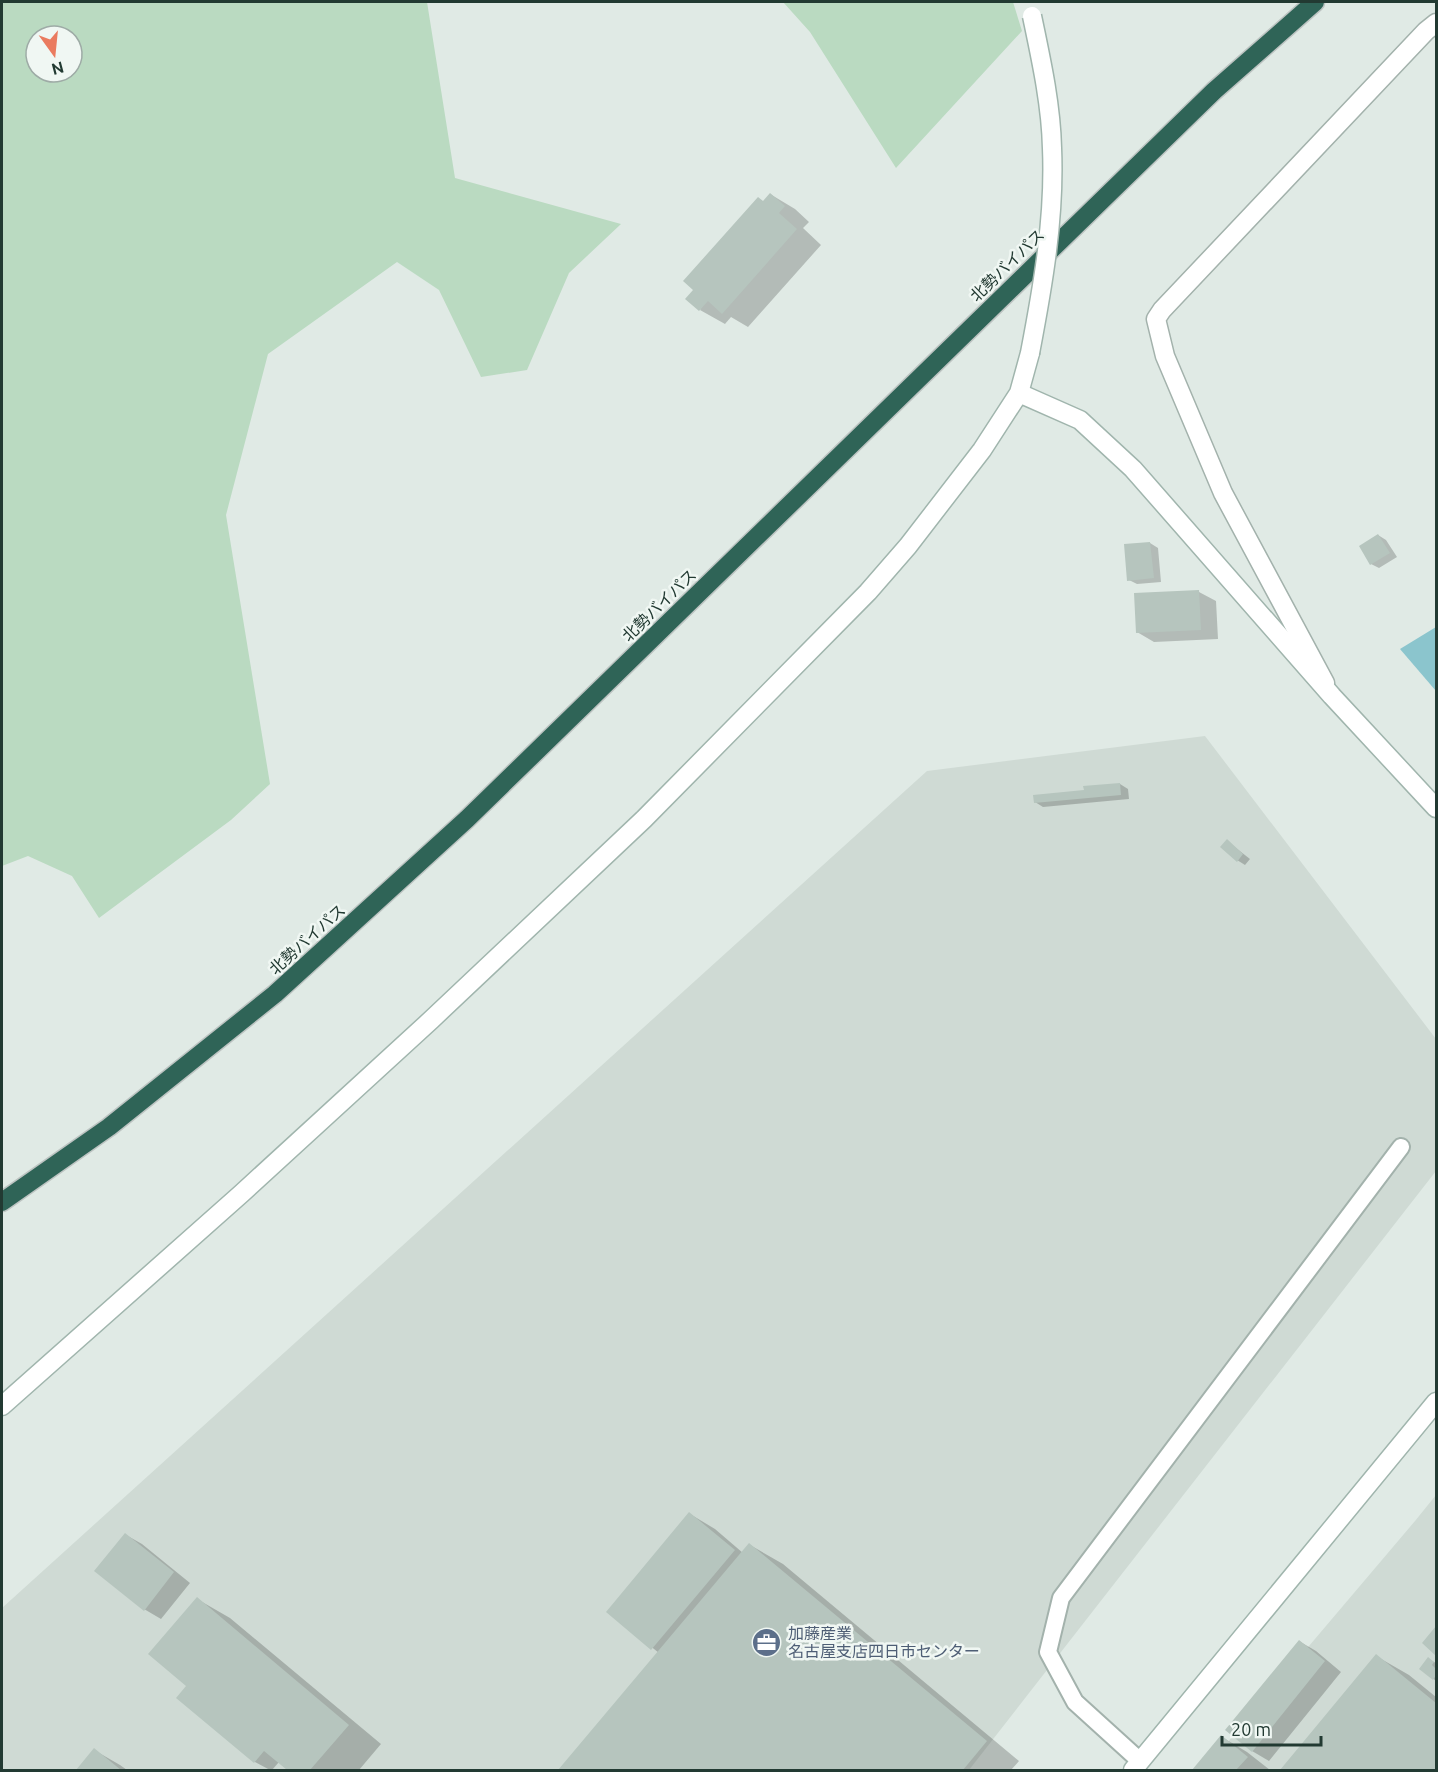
<svg xmlns="http://www.w3.org/2000/svg" width="1438" height="1772" font-family="Ubuntu,'Noto Sans JP',sans-serif">
	<style>
		.built { fill: #cfdad4 }
		.green { fill: #badac1; fill-rule: evenodd }
		.water { fill: #8bc5cd }
		.shadow { fill: #0003 }
		.building { fill: #b6c5be }
		.lines { fill: none; stroke-linecap: round; stroke-linejoin: round }
		.lane-casing { stroke: #a3b2ac; stroke-width: 20 }
		.street-casing { stroke: #a3b2ac; stroke-width: 21 }
		.secondary-casing { stroke: #a0b5ad; stroke-width: 21 }
		.highway-casing { stroke: #bdc4c2; stroke-width: 21 }
		.lane { stroke: #fff; stroke-width: 16 }
		.street { stroke: #fff; stroke-width: 18 }
		.secondary { stroke: #fff; stroke-width: 18 }
		.highway { stroke: #2f6457; stroke-width: 18 }
		.secondary-bridge-casing { stroke: #a0b5ad; stroke-width: 21; stroke-linecap: butt }
		.secondary-bridge { stroke: #fff; stroke-width: 18 }
		.labels { text-anchor: middle; stroke-width: 5; stroke-linejoin: round; paint-order: stroke }
		.street-label { font-size: 16px; fill: #223a32; stroke: #f0f7f3 }
		.service-label { font-size: 16px; fill: #4e5e75; stroke: #f0f7f3; text-anchor: start }
	</style>
	<rect width="100%" height="100%" fill="#e0eae5"/>
	<path class="built" d="M1205,736L1436,1039V1171L969,1770H2V1608L927,771Z
		M1436,1495V1770H1204L1415,1521Z"/>
	<path class="green" d="M2,2H427L455,178L621,224L569,273L527,370L481,377L439,290L397,262L268,354L226,515L270,784L231,820L99,918L72,876L28,856L2,866ZM36,36H72V72H36Z
		M783,2H1013L1022,31L896,168L810,32Z"/>
	<path class="water" d="M1436,627V691L1400,649Z"/>
	<path class="shadow" d="M770,194L795,209L809,222L803,228L821,245L748,327L731,317L725,324L700,310L764,202Z
		M1378,535L1386,540L1397,557L1379,568L1371,564Z
		M1150,543L1158,548L1161,582L1137,584L1129,580Z
		M1199,592L1216,601L1218,639L1154,642L1137,632L1136,595Z
		M1120,784L1128,789L1129,799L1043,807L1035,802Z
		M1227,841L1250,859L1245,865L1237,860Z
		M690,1514L715,1529L743,1553L750,1545L783,1564L1019,1761L1011,1770H560L659,1653L608,1612Z
		M126,1535L142,1544L190,1583L161,1619L144,1609Z
		M197,1599L230,1618L381,1744L359,1770H289L279,1762L272,1770H270L255,1762L186,1688Z
		M1299,1641L1316,1651L1341,1672L1269,1761L1252,1751Z
		M1376,1656L1409,1675L1436,1697V1770H1282Z
		M1428,1659L1436,1663V1681L1421,1669Z
		M1222,1737L1247,1752L1270,1770H1194Z
		M94,1750L120,1765L127,1770H78Z"/>
	<path class="building" d="M770,193L785,206L779,213L797,229L722,314L708,301L699,311L685,299L693,290L683,281L758,197L763,201Z
		M1378,534L1390,553L1370,565L1359,546Z
		M1150,542L1154,578L1127,581L1124,544Z
		M1199,590L1201,630L1136,633L1134,593Z
		M1120,783L1121,795L1034,803L1033,795L1084,790L1083,786Z
		M1227,839L1243,854L1237,862L1220,847Z
		M689,1512L735,1550L651,1650L606,1612Z
		M125,1533L174,1572L144,1611L94,1571Z
		M749,1543L987,1741L963,1770H558Z
		M197,1597L349,1725L310,1770H287L264,1751L254,1763L176,1698L186,1686L148,1654Z
		M1436,1626V1656L1422,1643Z
		M1299,1640L1325,1661L1252,1752L1225,1730Z
		M1376,1654L1436,1703V1770H1280Z
		M1428,1657L1434,1662L1432,1665L1436,1669V1675L1433,1680L1419,1669Z
		M1221,1735L1248,1757L1236,1770H1192Z
		M94,1748L121,1770H76Z"/>
	<g class="lines">
		<defs>
			<path id="lane" d="M1140,1761L1075,1702L1048,1652L1061,1598L1401,1147"/>
			<path id="street" d="M1325,683L1223,493L1165,356L1156,319L1162,310L1426,31L1436,23"/>
			<path id="secondary" d="M1019,393L1080,420L1133,469L1332,696L1436,808
				M2,1406L241,1194L431,1020L644,819L868,592L908,546L982,450L1019,393L1030,353
				M1133,1770L1436,1402"/>
			<path id="highway" d="M2,1202L109,1127L275,994L467,819L1214,91L1315,2"/>
		</defs>
		<use href="#lane" class="lane-casing"/>
		<use href="#street" class="street-casing"/>
		<use href="#secondary" class="secondary-casing"/>
		<use href="#highway" class="highway-casing"/>
		<use href="#lane" class="lane"/>
		<use href="#street" class="street"/>
		<use href="#secondary" class="secondary"/>
		<use href="#highway" class="highway"/>
		<defs>
			<path id="secondary-bridge" d="M1030,353C1043,285 1055,217 1052,148C1051,104 1041,59 1032,16"/>
		</defs>
		<use href="#secondary-bridge" class="secondary-bridge-casing"/>
		<use href="#secondary-bridge" class="secondary-bridge"/>
	</g>
	<defs>
		<symbol id="office-disc" viewBox="-11 -11 22 22"><circle r="9.5" fill="#5c6f8a" stroke="#f0f7f3"/><path d="M-6-3h4V-5.5h4V-3h4V5H-6ZM-1-4.5V-3h2v-1.5ZM-6 0V1H6V0Z" fill="#fff"/></symbol>
	</defs>
	<g fill-rule="evenodd">
		<use href="#office-disc" x="750" y="1626" width="33" height="33"/>
	</g>
	<g class="labels">
		<g class="street-label">
			<text transform="translate(1007 265) rotate(-44)" y="6">北勢バイパス</text>
			<text transform="translate(659 605) rotate(-44)" y="6">北勢バイパス</text>
			<text transform="translate(307 939) rotate(-42)" y="6">北勢バイパス</text>
		</g>
		<g class="service-label">
			<text x="788" y="1639">加藤産業<tspan x="788" dy="18">名古屋支店四日市センター</tspan></text>
		</g>
	</g>
	<rect width="1438" height="1772" fill="none" stroke="#223a32" stroke-width="6"/>
	<g transform="translate(54 54) rotate(165)"><circle r="28" fill="#f0f7f3" stroke="#9eaba6" stroke-width="1.5"/>
	<path d="M0-4.5L10 22L0 15L-10 22Z" fill="#ea7b5f"/>
	<text y="-9" font-size="16" font-weight="bold" text-anchor="middle" fill="#223a32">N</text>
	</g>
	<path d="M1222 1736v9h99v-9" fill="none" stroke="#223a32" stroke-width="3"/>
	<text x="1231" y="1736" font-size="18" fill="#223a32" stroke="#f0f7f3" stroke-width="4.5" paint-order="stroke">20 m</text>
</svg>
